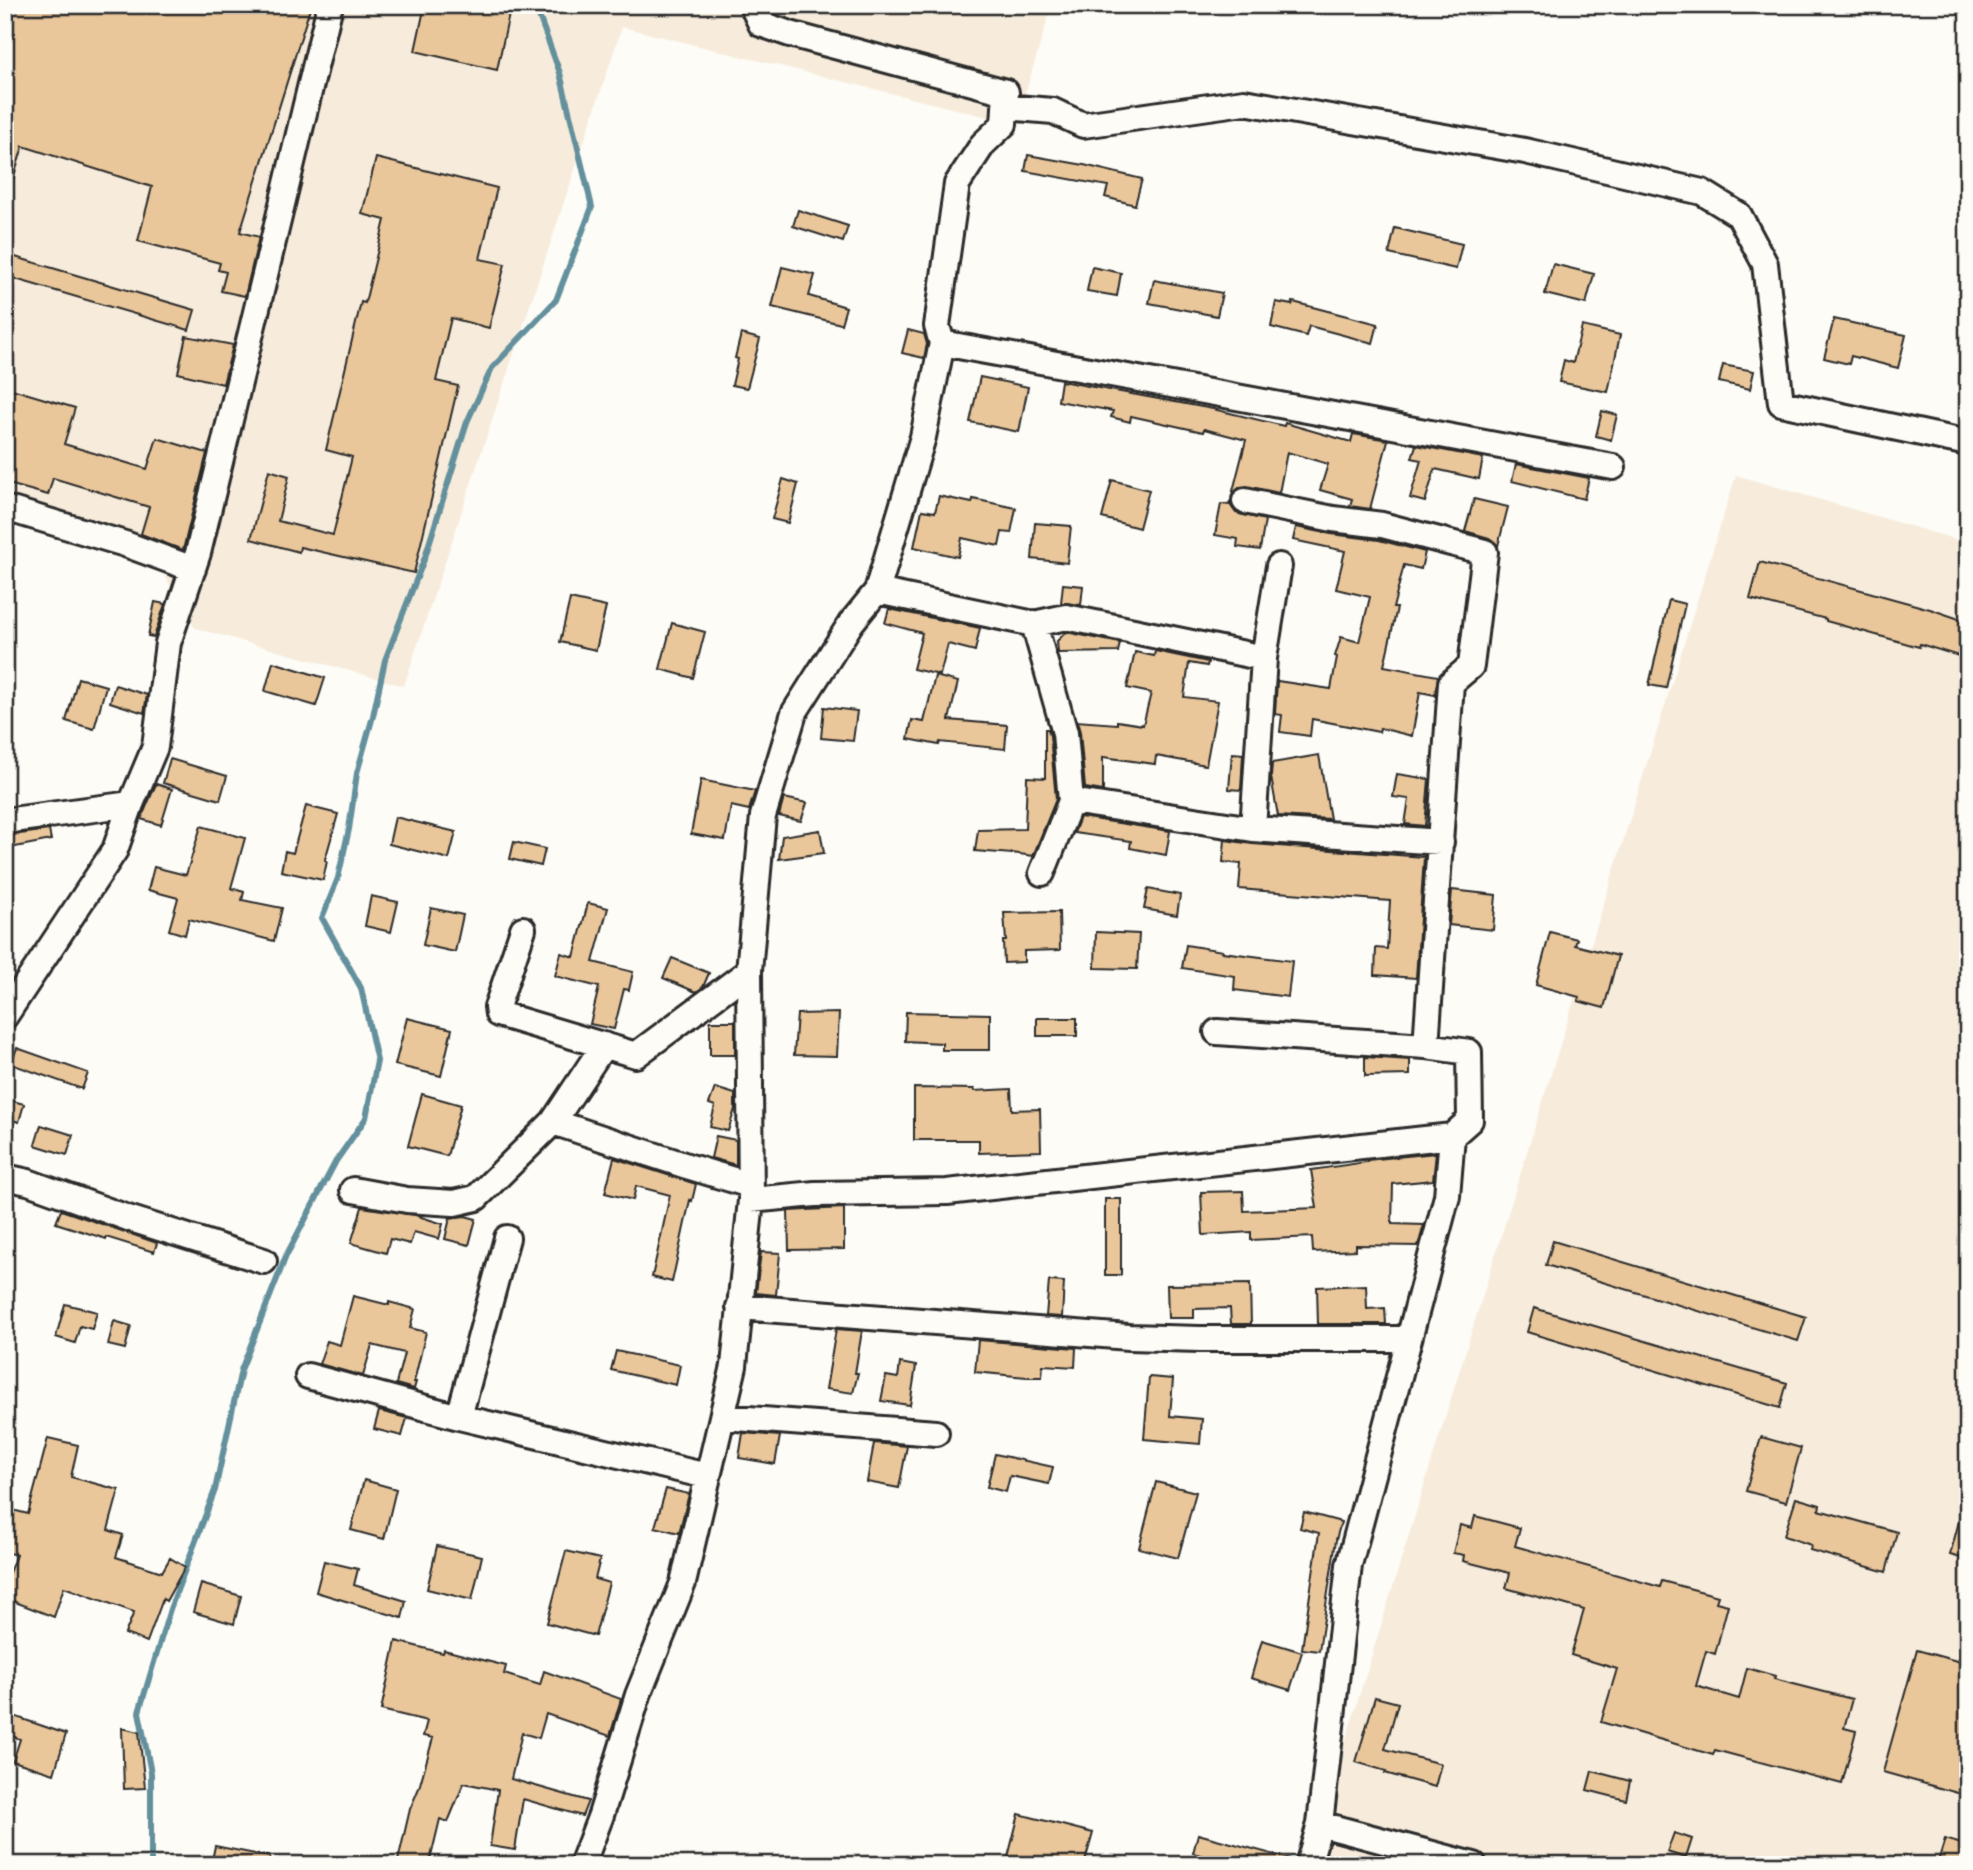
<svg xmlns="http://www.w3.org/2000/svg" width="1973" height="1870" font-family="'Gochi Hand',sans-serif">
	<style>
		.built { fill: #f7ecdb }
		.lines { fill: none; stroke-linecap: round; stroke-linejoin: round }
		.stream { stroke: #63909c; stroke-width: 6 }
		.building { fill: #eac79b; stroke: #2b2b2b; stroke-width: 2 }
		.minor-casing { stroke: #2b2b2b; stroke-width: 30 }
		.minor { stroke: #fdfcf7; stroke-width: 24 }
	</style>
	<rect width="100%" height="100%" fill="#fdfcf7"/>
	<filter id="ink" filterUnits="userSpaceOnUse"><feTurbulence type="fractalNoise" baseFrequency=".0143" numOctaves="2"/><feDisplacementMap in="SourceGraphic" scale="14" xChannelSelector="R" yChannelSelector="G"/><feConvolveMatrix kernelMatrix="1 2 1 2 8 2 1 2 1" color-interpolation-filters="sRGB"/></filter>
	<g filter="url(#ink)">
		<path class="built" d="M5,5H1052L1016,124L622,27L404,686L195,628L152,554L5,510Z
			M1736,475L1968,543V1865H1307Z"/>
		<g class="lines">
			<path class="stream" d="M151,1865V1773L139,1712L170,1609L215,1490L241,1370L286,1256L336,1161L366,1118L377,1061L361,988L322,918L338,878L349,829L357,773L373,716L385,660L425,557L467,422L492,368L556,300L592,207L560,73L535,5"/>
		</g>
		<path class="building" d="M5,5H311L240,232L259,237L245,296L221,291L226,272L218,270L220,263L138,241L152,187L23,146L9,193L5,192Z
			M425,5H511L497,70L415,51Z
			M1028,155L1084,165L1142,179L1135,205L1105,197L1108,186L1025,171Z
			M376,158L497,188L480,259L505,264L489,328L451,318L436,381L458,386L414,573L300,547L299,552L251,539L269,470L289,476L278,521L333,535L352,457L326,450L361,302L365,303L385,220L362,214Z
			M798,210L848,226L843,242L793,226Z
			M1395,228L1462,244L1456,269L1389,254Z
			M5,254L195,310L189,330L5,276Z
			M1553,264L1594,274L1586,304L1545,294Z
			M782,267L815,275L809,296L846,307L841,324L772,307Z
			M1092,267L1121,273L1117,296L1087,291Z
			M1154,280L1222,293L1217,316L1149,303Z
			M1276,302L1292,305L1293,302L1378,324L1373,343L1309,326L1306,336L1271,327Z
			M1834,319L1906,335L1898,368L1851,356L1849,364L1824,358Z
			M1582,326L1620,335L1608,392L1559,382L1564,360L1573,363Z
			M908,330L924,334L927,344L924,358L902,353Z
			M741,334L760,339L747,388L732,385L738,359L735,358Z
			M186,336L233,345L223,384L178,373Z
			M1723,365L1754,371L1750,389L1719,382Z
			M980,377L1028,387L1019,432L970,422Z
			M1061,381L1213,409L1284,426L1285,423L1351,442L1353,434L1388,440L1370,509L1350,506L1352,499L1320,490L1328,464L1287,452L1279,493L1247,486L1240,487L1232,495L1246,440L1204,429L1203,432L1131,416L1130,422L1111,417L1113,411L1058,401Z
			M5,387L75,408L64,444L147,469L157,438L207,453L183,550L141,534L149,507L53,478L48,495L5,483Z
			M1602,411L1617,415L1611,440L1596,436Z
			M1416,445L1483,458L1479,479L1435,469L1425,502L1410,498L1421,460L1412,458Z
			M1516,464L1589,478L1584,499L1512,481Z
			M783,479L798,484L788,523L772,519Z
			M1112,480L1149,490L1139,528L1102,518Z
			M939,496L972,503L973,499L1016,508L1011,533L1002,532L999,546L962,538L958,557L914,547L922,510L935,512Z
			M1474,499L1508,507L1498,546L1489,538L1465,531Z
			M1230,501L1231,506L1236,513L1265,520L1260,550L1237,547L1238,539L1215,535L1221,504L1229,505Z
			M1035,523L1071,526L1067,563L1032,559Z
			M1296,527L1331,534L1379,540L1425,552L1421,569L1404,565L1393,608H1397L1384,666L1438,676L1435,695L1420,692L1412,736L1380,728L1379,732L1312,719L1310,736L1280,732L1282,715L1275,714L1277,681L1331,689L1337,657L1335,656L1341,637L1359,642L1370,597L1336,589L1345,551L1293,540Z
			M1760,562L1930,609L1968,622V659L1920,644L1919,647L1826,621V619L1750,599Z
			M1063,584L1083,586L1081,605L1061,603Z
			M570,599L606,607L596,650L560,642Z
			M1669,600L1685,604L1666,688L1649,685Z
			M155,602L165,604L154,637L148,636Z
			M889,609L980,628L975,651L948,644L940,675L913,669L922,633L885,623Z
			M672,623L705,632L693,678L660,669Z
			M1066,632L1120,643L1118,652L1058,653L1057,641Z
			M1155,651L1208,662L1207,666L1189,663L1184,697L1218,701L1206,765L1156,756L1155,764L1103,757V791L1085,788L1080,732L1077,721L1117,724V721L1143,725L1151,693L1127,688L1135,652L1154,656Z
			M273,662L325,678L316,706L265,691Z
			M935,676L958,682L949,720L1007,725L1005,749L940,742L939,745L908,739L912,720L924,722Z
			M78,678L106,686L94,729L66,721Z
			M115,685L147,695L144,713L110,702Z
			M824,707L857,711L853,741L821,738Z
			M1045,729H1048L1050,736L1056,799L1033,856L1012,853V854L975,851L978,830L1025,829L1027,777L1045,778Z
			M1232,753L1243,754L1241,790L1229,789Z
			M1319,755L1330,819L1278,816L1271,777L1272,763Z
			M170,759L227,776L220,800L163,783Z
			M1397,774L1429,779L1425,826L1405,824L1409,799L1393,797Z
			M701,780L755,791L749,810L731,806L725,840L691,834Z
			M156,784L172,789L161,825L141,819Z
			M784,798L807,803L801,821L779,816Z
			M306,806L338,814L325,860L327,861L323,880L281,871L285,851L293,853Z
			M395,817L456,832L449,859L389,844Z
			M1080,817L1170,831L1166,855L1130,848L1131,841L1074,833Z
			M201,826L245,838L231,888L244,892L242,900L282,908L274,941L189,919L185,935L169,930L178,898L148,890L154,867L186,875Z
			M49,830L51,840L5,849V836Z
			M820,830L824,853L779,859L782,836Z
			M1225,840L1252,844L1424,857L1416,978L1375,975L1376,948L1387,949L1390,901L1239,889L1241,864L1223,862Z
			M514,842L545,849L541,866L510,859Z
			M1148,889L1180,895L1177,915L1144,909Z
			M1452,890L1496,895L1493,930L1449,925Z
			M371,896L398,902L391,932L365,926Z
			M588,903L608,908L593,962L633,972L629,990L624,989L614,1029L590,1024L599,987L555,976L561,953L574,957Z
			M431,908L463,915L455,952L423,945Z
			M1059,912L1060,950L1024,951V962L1004,963L1003,941H1006L1004,913Z
			M1096,932L1139,934L1137,969L1095,968Z
			M1550,932L1577,939L1575,945L1618,956L1604,1008L1578,1001L1579,997L1536,985Z
			M1186,945L1223,951V952L1292,961L1288,997L1234,990L1235,976L1182,968Z
			M672,958L709,973L703,987L696,992L663,978Z
			M906,1012L990,1014V1050H942V1043L905,1041Z
			M839,1013L837,1056L794,1055L797,1014Z
			M407,1018L452,1029L441,1076L395,1065Z
			M1037,1018H1077V1036H1037Z
			M710,1021H735V1055H710Z
			M17,1048L88,1073L82,1089L11,1064Z
			M1365,1057L1410,1060V1075L1365,1076Z
			M715,1088L735,1094V1109L728,1131L710,1127L715,1106L709,1104Z
			M914,1088L974,1089V1091L1011,1089L1012,1110L1040,1109L1041,1151L979,1153V1140H914Z
			M422,1094L461,1105L447,1156L408,1146Z
			M5,1099L24,1104L19,1122L5,1118Z
			M41,1125L73,1135L67,1155L35,1145Z
			M716,1136L736,1140V1165L711,1158Z
			M1436,1153L1433,1180L1393,1184L1392,1224L1424,1225L1418,1246L1356,1245V1250L1313,1252L1312,1237L1251,1240V1232L1203,1235L1201,1192L1243,1191L1244,1211L1317,1208L1311,1170L1367,1162V1160Z
			M614,1158L696,1184L692,1201L690,1200L672,1282L652,1277L670,1195L636,1186L633,1200L605,1193Z
			M1105,1199H1121V1275H1105Z
			M362,1207L415,1215L443,1224L439,1239L414,1232L410,1244L390,1239L386,1253L351,1243Z
			M844,1208V1249L789,1250L788,1211Z
			M61,1210L157,1243L154,1252L106,1237V1239L56,1223Z
			M465,1216L476,1219L469,1245L445,1239L450,1218Z
			M1553,1241L1806,1317L1798,1341L1546,1265Z
			M761,1252L780,1253L776,1295L756,1293Z
			M1049,1281L1064,1282L1062,1317L1046,1316Z
			M1250,1284L1251,1324H1231L1230,1308L1194,1309V1318H1168L1167,1285Z
			M1366,1285L1367,1309L1385,1308L1386,1324H1318L1317,1287Z
			M353,1296L389,1305V1302L415,1309L410,1328L426,1332L414,1382H416L414,1389L396,1384L404,1353L372,1345L363,1376L319,1364L327,1341L340,1345Z
			M65,1304L97,1312L92,1329L80,1326L75,1343L56,1337Z
			M1534,1308L1787,1383L1780,1408L1527,1332Z
			M114,1321L131,1326L125,1349L108,1345Z
			M836,1329L862,1331L855,1373H858L853,1393L826,1389Z
			M978,1340L1076,1348L1075,1367L1043,1365L1042,1377H1027L975,1372Z
			M616,1351L680,1365L676,1385L611,1370Z
			M900,1363L916,1366L910,1405L881,1401L886,1376L898,1378Z
			M1149,1377L1173,1379L1170,1416L1202,1419L1200,1444L1144,1439Z
			M379,1411L407,1418L402,1436L374,1429Z
			M743,1433L780,1436L775,1464L739,1458Z
			M1761,1437L1801,1448L1786,1502L1746,1491Z
			M48,1438L78,1445L71,1477L119,1490L108,1530L123,1535L116,1557L162,1572L170,1558L185,1567L166,1601L163,1599L147,1642L125,1634L134,1612L64,1587L54,1617L5,1598V1583L16,1555L5,1552V1508L28,1514Z
			M874,1443L907,1446L899,1488L867,1482Z
			M995,1454L1053,1467L1049,1484L1010,1476L1006,1492L987,1487Z
			M364,1480L396,1489L384,1539L351,1530Z
			M1156,1482L1196,1492L1178,1558L1139,1548Z
			M666,1489L689,1494L679,1533L655,1527Z
			M1796,1498L1820,1505L1819,1510L1897,1532L1886,1572L1810,1550L1811,1545L1784,1536Z
			M1962,1510L1968,1511V1560L1950,1555Z
			M1304,1512L1341,1522L1336,1540L1319,1651L1302,1649L1319,1533L1300,1528Z
			M1475,1516L1520,1528L1515,1546L1660,1587L1662,1581L1718,1596L1716,1602L1728,1605L1715,1654L1706,1651L1696,1686L1739,1699L1747,1668L1775,1676L1774,1679L1852,1699L1844,1728L1856,1731L1842,1784L1715,1750L1713,1755L1601,1722L1617,1669L1571,1655L1584,1610L1506,1588L1510,1573L1463,1561L1464,1555L1453,1553L1460,1525L1472,1528Z
			M437,1546L482,1556L472,1600L427,1589Z
			M566,1551L600,1559L595,1579L609,1583L595,1636L547,1623Z
			M324,1561L358,1569L354,1585L406,1601L402,1618L316,1592Z
			M201,1584L241,1596L234,1624L193,1612Z
			M1262,1640L1302,1652L1290,1690L1251,1678Z
			M396,1641L443,1653L444,1650L506,1666L504,1674L540,1685L544,1671L621,1699L610,1736L546,1714L539,1738L522,1733L511,1779L588,1801L582,1816L523,1799L515,1850L490,1846L498,1790L464,1783L448,1822L440,1819L429,1865H397L410,1809L419,1788L433,1738L423,1736L427,1721L381,1710Z
			M1917,1650L1968,1664V1796L1883,1772Z
			M1375,1697L1398,1703L1385,1749L1441,1764L1435,1787L1385,1773L1386,1771L1356,1762Z
			M5,1713L66,1734L54,1774L13,1761L20,1739L5,1733Z
			M122,1728L139,1732L145,1788L124,1789Z
			M1592,1771L1630,1781L1626,1800L1587,1790Z
			M1019,1814L1093,1833L1084,1865H1006Z
			M1674,1833L1692,1839L1686,1858L1667,1852Z
			M1198,1834L1290,1859L1289,1865H1235L1193,1853Z
			M1945,1839L1968,1846V1865H1937Z
			M215,1846L270,1857L269,1865H211Z"/>
		<g class="lines">
			<defs>
				<path id="minor" d="M1005,107L1053,111L1083,125L1244,102L1525,151L1702,192L1739,215L1765,264L1781,403L1968,443
					M942,343C1165,385 1390,424 1613,467
					M1245,501L1333,519L1382,525L1485,552L1471,666L1451,683L1426,1046L1469,1052L1470,1120L1452,1136L1447,1196L1349,1565L1320,1824L1308,1865
					M5,508L125,544L193,569
					M877,591L1034,624L1066,617L1264,658
					M1034,624L1065,733L1071,801L1042,873
					M1071,801L1253,829L1441,842
					M5,821L131,804
					M1253,829L1264,658L1279,566
					M523,929L497,1007L498,1014L636,1055L749,971
					M5,1016L115,850L131,804L155,747L168,643L198,553L330,5
					M1217,1032L1426,1046
					M553,1122L687,1166L750,1185
					M5,1177L28,1182L128,1218L264,1261
					M353,1190L407,1200L454,1203L476,1198L553,1122L604,1045
					M751,1200L815,1194L947,1192L1452,1136
					M739,1307L1129,1337L1200,1339H1409
					M308,1376L459,1417L707,1476
					M459,1417L507,1238
					M723,1417L936,1433
					M1320,1824L1474,1865
					M582,1865L601,1815L638,1695L683,1583L734,1366L751,1200L749,971L763,816L794,713L851,623L877,591L923,437L942,343L937,326L957,184L983,144L1004,124L1006,92L790,34L761,24L752,5"/>
			</defs>
			<use href="#minor" class="minor-casing"/>
			<use href="#minor" class="minor"/>
		</g>
	</g>
	<rect width="1973" height="1870" fill="none" stroke="#fdfcf7" stroke-width="28"/>
	<rect x="14" y="14" width="1945" height="1842" fill="none" stroke="#2b2b2b" stroke-width="2.5" filter="url(#ink)"/>
</svg>
